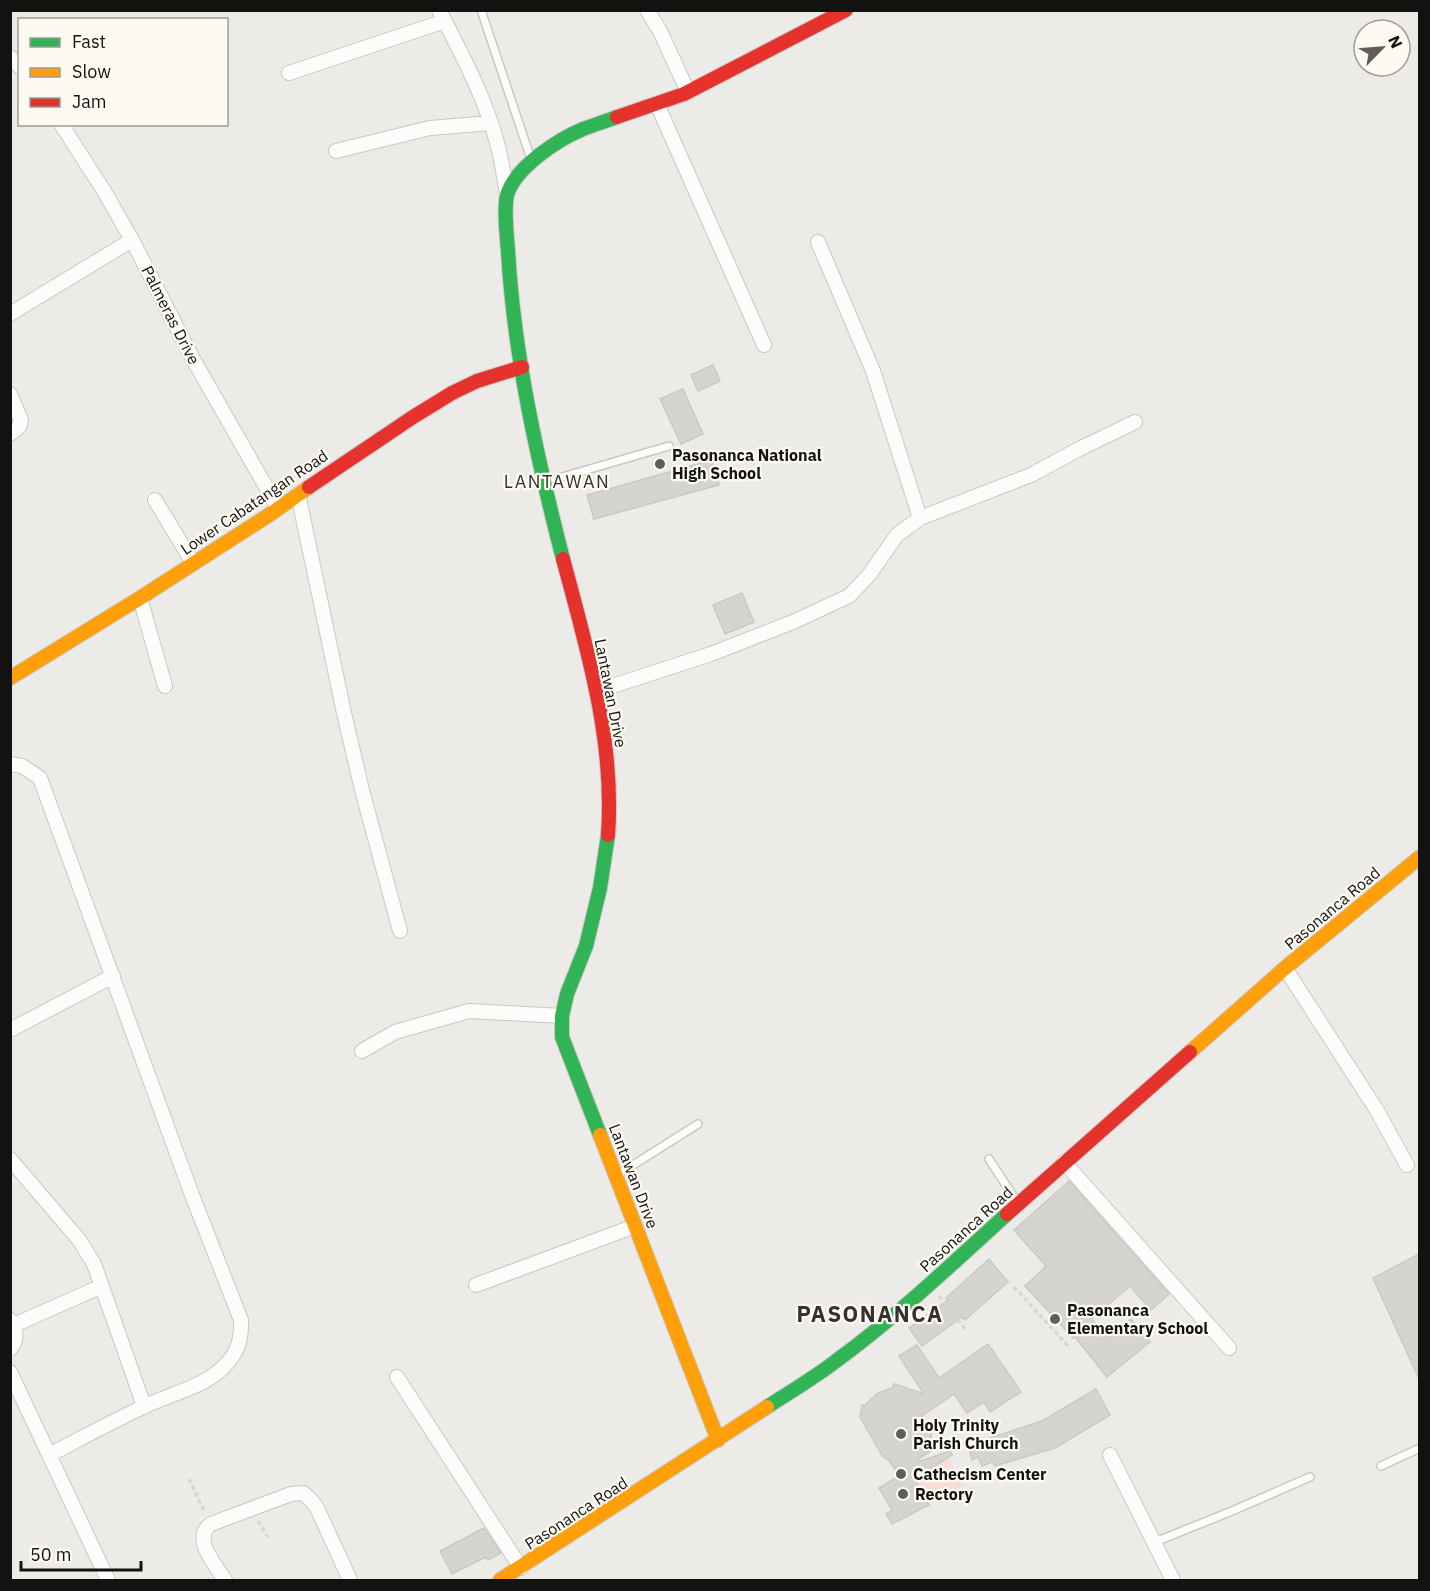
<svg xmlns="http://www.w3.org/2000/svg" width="1430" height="1591" font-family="'IBM Plex Sans',sans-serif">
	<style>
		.green { fill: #f5ded3 }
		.building { fill: #d6d4d1; stroke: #cbc9c6; stroke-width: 1.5 }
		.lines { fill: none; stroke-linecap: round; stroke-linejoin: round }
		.lane-casing { stroke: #c9c8c4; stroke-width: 10 }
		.street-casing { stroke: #c9c8c4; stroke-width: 16 }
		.fast-casing { stroke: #c9c8c4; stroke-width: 16 }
		.slow-casing { stroke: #c9c8c4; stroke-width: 16 }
		.jam-casing { stroke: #c9c8c4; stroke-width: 16 }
		.path { stroke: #d5d5d3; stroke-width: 3; stroke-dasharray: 4.5 3; stroke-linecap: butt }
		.lane { stroke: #fcfcfb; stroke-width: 7 }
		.street { stroke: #fcfcfb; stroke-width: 14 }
		.fast { stroke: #30b455; stroke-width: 14 }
		.slow { stroke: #ff9f0a; stroke-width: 14 }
		.jam { stroke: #e5322d; stroke-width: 14 }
		.poi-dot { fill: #5f5e5b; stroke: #fdfaf2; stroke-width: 2 }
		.labels { text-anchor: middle; stroke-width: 4.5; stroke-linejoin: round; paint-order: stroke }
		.street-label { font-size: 16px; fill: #131210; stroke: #fdfaf2 }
		.poi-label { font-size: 16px; font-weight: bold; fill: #131210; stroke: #fdfaf2; text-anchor: start }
		.neighbourhood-label { font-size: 18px; letter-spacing: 1.5px; fill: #35322d; stroke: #fdfaf2 }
		.district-label { font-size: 22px; font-weight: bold; letter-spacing: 1.5px; fill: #35322d; stroke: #fdfaf2 }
	</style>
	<rect width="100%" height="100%" fill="#edebe7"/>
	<path class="green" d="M948,1458L964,1486L929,1504L918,1484L943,1469L940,1464Z"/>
	<path class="building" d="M713,365L720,381L698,391L691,375Z
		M683,389L703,434L681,444L660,399Z
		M712,460L719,485L594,519L587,495Z
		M742,593L754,622L725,634L713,605Z
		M1069,1181L1169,1294L1151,1310L1130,1286L1092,1319L1109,1337L1131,1319L1150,1342L1107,1377L1075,1337L1073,1338L1025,1286L1046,1266L1014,1230Z
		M1419,1254V1379L1373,1278Z
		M989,1259L1008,1282L965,1320L962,1317L922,1346L909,1328L948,1300L946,1298Z
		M988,1344L1021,1392L990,1412L984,1402L967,1413L954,1394L922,1416L932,1431L931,1437L937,1447L917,1460L918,1462L950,1451L952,1455L915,1479L929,1505L892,1524L886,1514L892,1510L879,1488L899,1476L889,1460L883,1457L860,1417L862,1405H865L878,1393L892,1388L894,1384L924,1394L899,1356L917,1345L939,1378Z
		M1096,1389L1110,1415L1055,1448L995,1466L992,1462L982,1466L978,1457L972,1460L968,1445L1042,1421Z
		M484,1528L501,1553L488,1560L486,1557L452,1574L440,1551Z"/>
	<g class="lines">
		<defs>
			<path id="lane" d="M481,10L531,159
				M545,482L669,446
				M989,1159L1017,1202
				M619,1174L698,1124
				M1381,1466L1420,1448
				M1155,1542L1232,1511L1310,1477"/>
			<path id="street" d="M439,10C461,53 485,97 497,143C502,160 504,177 507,194
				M647,10L660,31L688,92
				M10,57L20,67
				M289,73L445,21
				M657,104L764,345
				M61,124L104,191L132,240L193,359L278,508
				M336,151L430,128L490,123
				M818,242L873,371L920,518
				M10,314L132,240
				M10,394L21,420L19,427L10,434
				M298,494L344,713L362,790L400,931
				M155,500L193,563
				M140,598L165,686
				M597,691L711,654L793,622L849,596L869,575L897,535L920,518L1031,475L1079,449L1135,422
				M10,764L22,766L40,778L192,1195L241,1320C242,1343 236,1357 218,1372C197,1389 167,1395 143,1407C111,1422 80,1439 49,1455
				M1285,968L1376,1109L1407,1165
				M10,1030L113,976
				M362,1051L395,1032L469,1011L562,1016
				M10,1159L80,1241L94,1264L144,1406
				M1064,1162L1229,1348
				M476,1285L635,1226
				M10,1320C17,1330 18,1340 10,1349
				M14,1325L102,1286
				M10,1372L108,1580
				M397,1377L521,1568
				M1110,1455L1173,1580
				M225,1580C216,1566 191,1538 211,1524L291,1494L303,1493L311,1500L317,1508L350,1580"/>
			<path id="fast" d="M563,559C537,458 514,355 508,251C507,237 503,205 508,192C518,166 557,140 583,129C594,125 606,121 617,117
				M600,1135L562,1037V1016L567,994L586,946L600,888L608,835
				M767,1407C790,1392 814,1378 836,1361C896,1317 951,1265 1007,1214"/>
			<path id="slow" d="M10,678L140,598L272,513L309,487
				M1190,1052L1285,968L1420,857
				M600,1135L718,1440
				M500,1580L767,1407"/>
			<path id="jam" d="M617,117L684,94L846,10
				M309,487L413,417L452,393L477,381L522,367
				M563,559C587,649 615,741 608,835
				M1007,1214L1190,1052"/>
		</defs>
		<use href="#lane" class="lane-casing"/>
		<use href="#street" class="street-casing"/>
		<use href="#fast" class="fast-casing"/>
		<use href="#slow" class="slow-casing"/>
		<use href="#jam" class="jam-casing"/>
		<path class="path" d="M1014,1287L1070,1348
			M939,1296L966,1330
			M189,1479L205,1513
			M258,1521L268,1537"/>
		<use href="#lane" class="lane"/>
		<use href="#street" class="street"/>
		<use href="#fast" class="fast"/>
		<use href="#slow" class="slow"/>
		<use href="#jam" class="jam"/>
	</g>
	<g class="poi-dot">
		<circle cx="660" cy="464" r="6"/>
		<circle cx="1055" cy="1319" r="6"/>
		<circle cx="901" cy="1434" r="6"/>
		<circle cx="901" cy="1474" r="6"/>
		<circle cx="903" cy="1494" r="6"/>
	</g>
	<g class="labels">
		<g class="street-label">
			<text transform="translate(171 315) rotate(63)" y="6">Palmeras Drive</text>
			<text transform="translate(254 502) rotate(-34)" y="6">Lower Cabatangan Road</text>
			<text transform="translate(611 693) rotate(79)" y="6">Lantawan Drive</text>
			<text transform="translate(1332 908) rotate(-40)" y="6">Pasonanca Road</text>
			<text transform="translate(634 1176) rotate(69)" y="6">Lantawan Drive</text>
			<text transform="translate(966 1229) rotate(-42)" y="6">Pasonanca Road</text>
			<text transform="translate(576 1513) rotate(-33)" y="6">Pasonanca Road</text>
		</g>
		<g class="poi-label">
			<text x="672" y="461">Pasonanca National<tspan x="672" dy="18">High School</tspan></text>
			<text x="1067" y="1316">Pasonanca<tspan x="1067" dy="18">Elementary School</tspan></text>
			<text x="913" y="1431">Holy Trinity<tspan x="913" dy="18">Parish Church</tspan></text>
			<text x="913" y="1480">Cathecism Center</text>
			<text x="915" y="1500">Rectory</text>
		</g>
		<g class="neighbourhood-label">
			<text x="557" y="488">LANTAWAN</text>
		</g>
		<g class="district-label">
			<text x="870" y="1322">PASONANCA</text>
		</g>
	</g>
	<rect width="1430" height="1591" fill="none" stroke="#131210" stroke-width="24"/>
	<rect x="18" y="18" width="210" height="108" fill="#fdfaf2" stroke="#9f9d98" stroke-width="1.5"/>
	<rect x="30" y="38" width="30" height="9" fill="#30b455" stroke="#9f9d98" stroke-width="1.5"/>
	<text x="72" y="48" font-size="18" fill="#131210">Fast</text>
	<rect x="30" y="68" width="30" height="9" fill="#ff9f0a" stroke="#9f9d98" stroke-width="1.5"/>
	<text x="72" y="78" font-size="18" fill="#131210">Slow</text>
	<rect x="30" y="98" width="30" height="9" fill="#e5322d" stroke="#9f9d98" stroke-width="1.5"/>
	<text x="72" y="108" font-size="18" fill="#131210">Jam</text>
	<g transform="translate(1382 48) rotate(65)"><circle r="28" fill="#fdfaf2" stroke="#9f9d98" stroke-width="1.5"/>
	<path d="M0-4.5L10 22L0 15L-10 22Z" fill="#5f5e5b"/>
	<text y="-9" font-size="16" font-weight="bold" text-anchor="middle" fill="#131210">N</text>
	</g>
	<path d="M21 1561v9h120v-9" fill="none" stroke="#131210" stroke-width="3"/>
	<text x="30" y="1561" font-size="18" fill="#131210" stroke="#fdfaf2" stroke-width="4.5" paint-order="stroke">50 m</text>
</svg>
